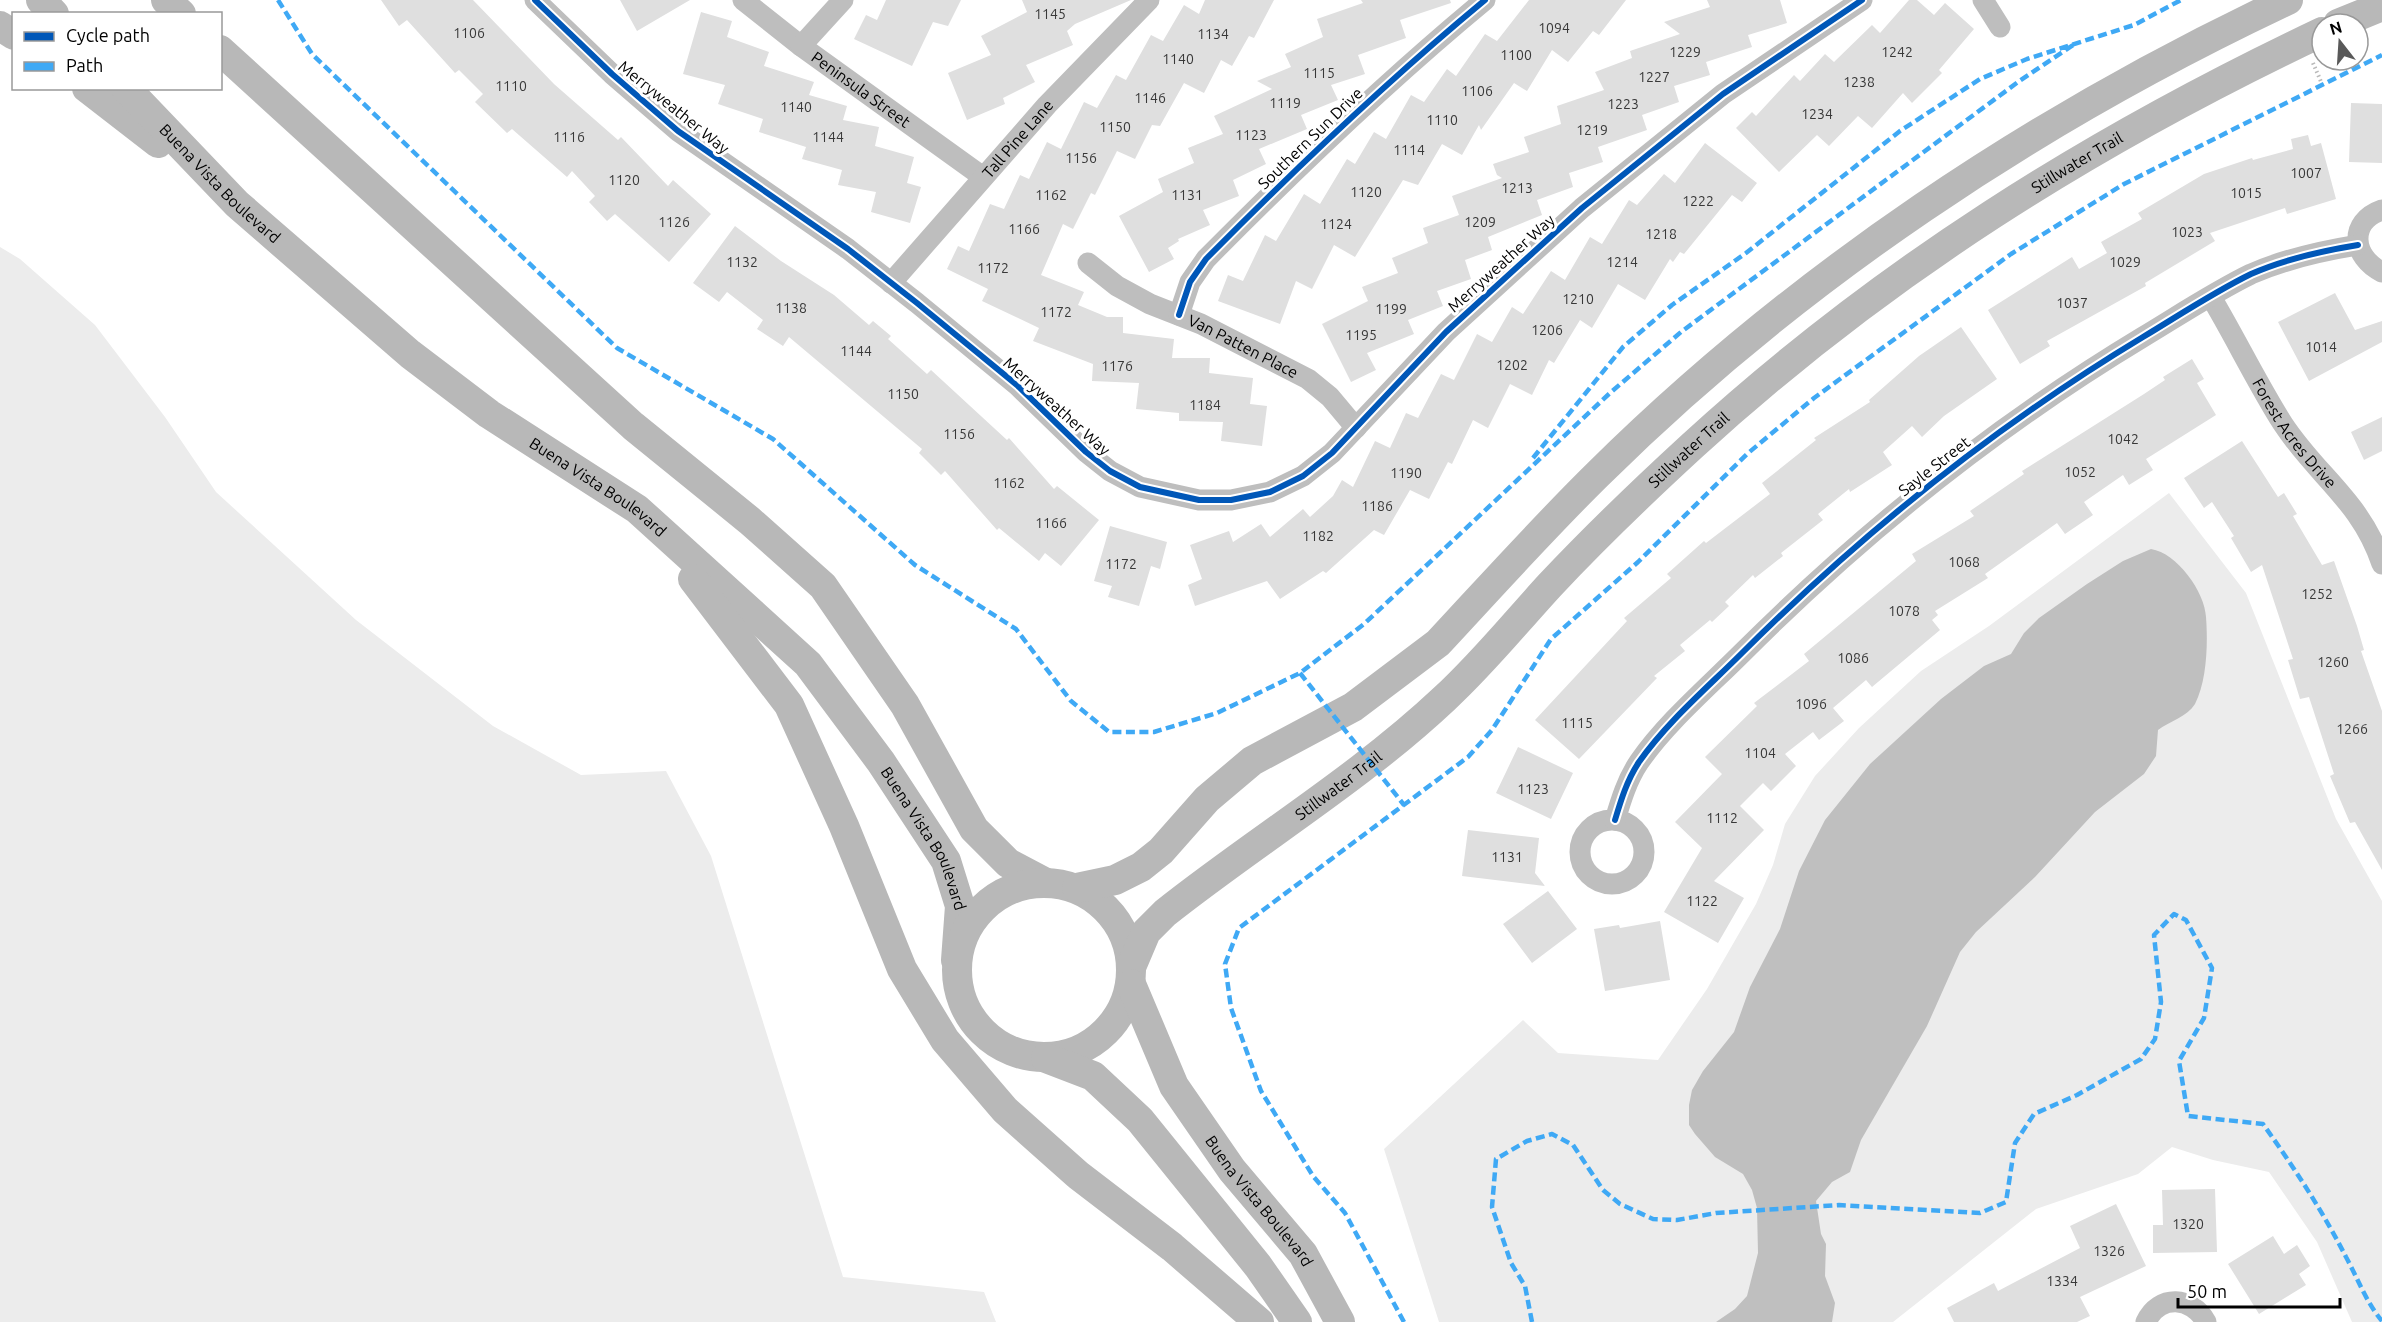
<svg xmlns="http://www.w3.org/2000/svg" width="2382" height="1322" font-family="Ubuntu,sans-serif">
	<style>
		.green { fill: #ececec }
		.water { fill: #bfbfbf }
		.building { fill: #dfdfdf }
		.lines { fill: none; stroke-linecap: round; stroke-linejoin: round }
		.path { stroke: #b9b9b9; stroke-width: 4; stroke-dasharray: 1.5 3; stroke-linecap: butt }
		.street { stroke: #bebebe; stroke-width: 21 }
		.secondary { stroke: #b8b8b8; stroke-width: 30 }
		.quiet { stroke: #3fa9f5; stroke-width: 4.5; stroke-dasharray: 9 4.5; stroke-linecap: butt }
		.cycleway-casing { stroke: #fff; stroke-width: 10 }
		.cycleway { stroke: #0057b8; stroke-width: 6 }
		.labels { text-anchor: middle; stroke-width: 6; stroke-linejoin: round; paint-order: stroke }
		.number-label { font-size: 14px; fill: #383838 }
		.street-label { font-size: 16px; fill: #000; stroke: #fff }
	</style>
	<rect width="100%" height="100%" fill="#fff"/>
	<path class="green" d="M0,247L20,259L95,325L165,417L216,492L356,620L493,726L581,775L666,771L711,856L843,1277L984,1292L996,1322H0Z
		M2169,493L2246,593L2336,819L2382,901V1322H2352L2317,1242L2269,1172L2213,1160L2172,1147L2138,1174L2036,1209L1893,1322H1439L1384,1149L1523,1020L1558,1053L1658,1060L1707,989L1756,904L1773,865L1785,824L1815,776L1859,728L1921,671L1989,626Z"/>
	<path class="water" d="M2151,549C2177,553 2205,592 2206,617C2208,643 2207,681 2195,704C2187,717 2170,721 2158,730L2156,756L2144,774L2095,812L2035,877L1976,932L1960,952L1927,1026L1861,1140L1850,1172L1832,1182L1816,1201L1821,1234L1826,1244L1825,1276L1835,1303L1832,1322H1716L1735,1309L1747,1296L1758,1253L1757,1208L1752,1190L1743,1174L1715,1157L1695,1134L1689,1125V1105L1692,1090L1703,1071L1734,1032L1750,987L1780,929L1799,871L1825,820L1870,764L1941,699L1984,666L2011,654L2024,633L2039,618L2087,584L2123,561Z"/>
	<path class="building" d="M381,0H473L554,84L618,140L621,137L668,186L673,180L711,214L669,262L615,214L607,221L589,202L595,196L572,171L567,177L512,129L507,133L475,102L483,94L459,70L455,73L407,20L399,26Z
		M620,0H690L637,31Z
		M886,0H961L948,26L933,22L912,66L854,39L866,15L877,20Z
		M1022,0H1131L1075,24L1067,31L1073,45L1026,65L1035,82L1003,98L1005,104L967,120L948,73L991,55L981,36L1027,12Z
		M1205,0H1274L1254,38L1249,36L1232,66L1221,60L1204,93L1184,83L1160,126L1152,125L1135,159L1117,151L1095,195L1091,193L1073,229L1063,224L1041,275L1084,292L1078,305L1107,317H1123V333L1174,339L1172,358H1210L1209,373L1253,378L1250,404L1267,406L1262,446L1221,441L1223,422L1179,421V413L1136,409L1139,383L1092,381L1093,364L1033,341L1039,328L982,301L988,289L947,269L958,246L969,251L990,204L1004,209L1020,175L1029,179L1047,142L1061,149L1084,102L1097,108L1116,75L1126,80L1151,35L1163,41L1184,5L1199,14Z
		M1361,0H1450L1451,3L1400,20L1406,38L1358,55L1365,74L1331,85L1338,100L1301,115L1307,129L1259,149L1266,164L1233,180L1239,196L1203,210L1210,225L1178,239L1179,241L1168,248L1174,259L1149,272L1119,216L1163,192L1158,179L1194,163L1188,148L1223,134L1214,116L1272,89L1257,81L1291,67L1285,54L1323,37L1317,19L1363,3Z
		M1529,0H1626L1599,35L1593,31L1568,62L1552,50L1527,91L1514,83L1481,130L1479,125L1462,155L1442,144L1418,185L1403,180L1355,257L1334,245L1312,289L1296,281L1280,324L1218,301L1228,275L1243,281L1265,235L1276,241L1304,194L1320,204L1347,159L1355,164L1374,132L1386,139L1411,95L1424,102L1447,69L1456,76L1485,34L1497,41Z
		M1707,0H1780L1787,23L1748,35L1752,47L1706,62L1710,75L1674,86L1679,102L1642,115L1647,130L1598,147L1603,162L1569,173L1573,187L1537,200L1542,215L1488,237L1492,250L1465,260L1471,279L1437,291L1443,306L1408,320L1414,334L1367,353L1376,370L1351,382L1322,324L1368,301L1362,287L1398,273L1392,258L1428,243L1423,228L1459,215L1452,196L1502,178L1497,175L1493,164L1529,152L1524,137L1561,124L1557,106L1604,90L1595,72L1632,58L1630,51L1680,34L1664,22L1710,7Z
		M1909,0H1917L1934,15L1945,3L1974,29L1939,70L1942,73L1912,103L1903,93L1872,128L1858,116L1829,146L1817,135L1779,172L1736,128L1752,112L1756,116L1794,75L1800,81L1825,54L1834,62L1872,25L1880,33Z
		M701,12L732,21L727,37L769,52L764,66L814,82L809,95L847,106L843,120L879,127L875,146L914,157L907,183L921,187L910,223L871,212L876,192L838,185L842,170L802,159L806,147L759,132L763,119L718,104L725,85L683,74Z
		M2351,103L2382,104V163L2349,162Z
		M2308,135L2311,146L2321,143L2336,199L2287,214L2285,208L2210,233L2215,241L2145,283L2146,286L2047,341L2050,346L2020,364L1988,310L2072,257L2079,269L2107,253L2101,242L2142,219L2138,213L2204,174L2252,158L2253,160L2293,149L2291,139Z
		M1705,143L1757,183L1742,202L1732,195L1684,254L1680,252L1673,262L1670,259L1645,300L1618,284L1592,328L1580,320L1554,363L1549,360L1532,395L1510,384L1488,428L1473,420L1452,464L1448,462L1429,499L1410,490L1384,535L1374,530L1326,573L1323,571L1280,599L1267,581L1195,606L1188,585L1202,579L1190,545L1229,531L1233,542L1261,524L1270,537L1303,509L1310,517L1333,496L1342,480L1353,487L1375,441L1390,448L1406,413L1418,418L1441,374L1454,380L1477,334L1492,342L1512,307L1523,314L1551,271L1565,280L1590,237L1602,244L1629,200L1637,205L1664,174L1675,183Z
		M735,226L781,261L834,295L869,325L873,321L891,336L888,339L927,374L931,370L1007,440L1009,438L1054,489L1057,486L1099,520L1061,566L1045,553L1039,561L999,528L997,530L945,471L941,475L919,453L922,449L789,337L783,346L757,329L763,320L727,292L719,302L693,283Z
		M2335,293L2355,330L2382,321V342L2309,381L2278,322Z
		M1961,327L1997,379L1944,416L1922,437L1912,426L1883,452L1892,465L1850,492L1849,489L1818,514L1823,520L1781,553L1783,556L1755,578L1753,575L1725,602L1729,606L1712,622L1710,620L1680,645L1685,651L1654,676L1657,678L1579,759L1535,720L1627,621L1624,618L1671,578L1667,574L1704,541L1706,543L1770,494L1762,483L1816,440L1814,438L1870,402L1869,400L1919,356Z
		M2192,359L2204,379L2197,383L2216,415L2146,459L2153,470L2129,485L2123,475L2084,502L2093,515L2065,534L2057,523L1985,574L1988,578L1935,611L1938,615L1932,620L1940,630L1872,687L1866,680L1833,708L1844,721L1819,740L1813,732L1785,754L1796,766L1771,791L1763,783L1740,806L1764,830L1714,881L1744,898L1718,943L1664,912L1702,848L1675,822L1722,774L1705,757L1757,706L1754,703L1809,661L1804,654L1916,561L1912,554L1974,516L1970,511L2024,474L2022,471L2144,394L2165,380L2163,377Z
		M2382,417V451L2364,460L2351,432Z
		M2242,441L2278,497L2284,493L2297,514L2293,516L2322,565L2334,561L2357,626L2364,650L2361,651L2382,711V870L2355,822L2350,823L2330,776L2334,774L2309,697L2300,699L2288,660L2293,659L2262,565L2251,572L2231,538L2234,536L2212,502L2204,508L2184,478Z
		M1110,526L1167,542L1160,569L1151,566L1139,606L1108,597L1112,586L1094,581Z
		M1518,747L1573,773L1551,819L1496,793Z
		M1468,830L1539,838L1535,873L1545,886L1462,876Z
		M1548,891L1577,929L1532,963L1503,924Z
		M1660,921L1670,980L1605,991L1594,929L1619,925L1620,928Z
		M2215,1189L2217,1252L2153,1253V1225H2163L2162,1190Z
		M2116,1204L2146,1266L2080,1297L2090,1316L2077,1322H1954L1947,1308L1994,1283L1998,1291L2080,1248L2070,1226Z
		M2273,1236L2284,1254L2297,1245L2310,1266L2299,1274L2306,1285L2259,1314L2228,1264Z"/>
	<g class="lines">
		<path class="path" d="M2313,63L2322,84"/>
		<g class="street">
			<path d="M535,0L612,74L678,131L848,249L917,303L1018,386L1086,452L1110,471L1140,487L1199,500H1231L1270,492L1303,476L1332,453L1446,332L1582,208L1723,94L1862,0"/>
			<path id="s1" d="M743,0L801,46L983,177"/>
			<path d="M1983,0L2000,27"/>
			<path d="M801,46L843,0"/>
			<path d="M2382,210C2348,222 2352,257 2382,272"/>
			<path id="s2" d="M1088,263L1117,286L1150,304L1201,324L1308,379L1330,397L1356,428"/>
			<path id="s3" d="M891,283L1047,105L1149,0"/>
			<path id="s4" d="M2211,297C2236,339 2257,383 2283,424C2318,477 2361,501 2382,564"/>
			<path d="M1179,315L1190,282L1206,259C1296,168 1387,81 1485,0"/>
			<circle cx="1612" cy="852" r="32"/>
			<path d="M1615,820C1621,800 1627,780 1639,762C1667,722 1707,688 1742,653C1862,533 1997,425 2143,337C2178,316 2214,292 2251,274C2285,259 2321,251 2358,245"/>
			<path d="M2146,1322C2159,1294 2192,1296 2206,1322"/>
		</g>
		<g class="secondary">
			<path d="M41,0L54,14"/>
			<path d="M166,0L181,14"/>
			<path d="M2338,24L2382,6"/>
			<path d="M0,26L14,35"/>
			<path d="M220,50L633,426L750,521L823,586L905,705L974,829L1008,863L1046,883"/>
			<path d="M87,88L158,143"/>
			<path id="s5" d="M126,88L237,204L410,354L489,414L637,509L808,664L881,762L946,861L960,906L956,960"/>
			<path d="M693,579L789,705L844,826L902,969L945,1040L1005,1110L1078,1175L1172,1247L1259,1322"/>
			<circle cx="1044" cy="970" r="87"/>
			<path d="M1077,888L1115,880L1141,867L1161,851L1207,799L1252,761L1353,707L1438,643C1491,586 1543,528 1598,474C1797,277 2035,119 2288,0"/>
			<path id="s6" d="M1132,965L1146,932L1165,913C1257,840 1359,779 1445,698C1483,663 1515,623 1550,585C1595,537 1643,491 1692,446C1882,272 2090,142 2322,32"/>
			<path id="s7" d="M1131,984L1174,1086L1232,1170L1303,1254L1340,1322"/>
			<path d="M1046,1058L1093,1076L1140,1120L1258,1266L1297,1322"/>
		</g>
		<path class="quiet" d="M278,0L312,54L617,348L773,439L915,565L1016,629L1071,701L1109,732H1154L1217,713L1300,673L1364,624L1610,393L1681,332L2018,82L2073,45
			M1533,458L1623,347L1672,305L1746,253L1900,131L1980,79L2027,59L2134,25L2181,0
			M1300,673L1404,805
			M1404,1322L1345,1213L1313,1176L1261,1091L1231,1008L1225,964L1239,928L1468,757L1492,730L1551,639L1638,562L1747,454L1814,398L2011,254L2124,184L2382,55
			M1532,1322L1525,1286L1511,1263L1492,1207L1496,1159L1527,1141L1552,1134L1573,1145L1603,1190L1620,1204L1653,1219L1677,1220L1716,1213L1839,1205L1980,1213L2006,1202L2015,1143L2034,1114L2077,1095L2141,1059L2155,1039L2161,1002L2154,935L2174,914L2186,920L2212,968L2204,1018L2179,1061L2188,1116L2263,1124C2293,1166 2322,1210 2346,1257C2358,1279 2366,1302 2382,1321"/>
		<defs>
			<path id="cycleway" d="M535,0L612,74L678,131L848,249L917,303L1018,386L1086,452L1110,471L1140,487L1199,500H1231L1270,492L1303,476L1332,453L1446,332L1582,208L1723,94L1862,0
				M1179,315L1190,282L1206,259C1296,168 1387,81 1485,0
				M1615,820C1621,800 1627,780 1639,762C1667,722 1707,688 1742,653C1862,533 1997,425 2143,337C2178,316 2214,292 2251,274C2285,259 2321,251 2358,245"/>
		</defs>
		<use href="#cycleway" class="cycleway-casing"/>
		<use href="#cycleway" class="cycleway"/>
	</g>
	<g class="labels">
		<g class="number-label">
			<text x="1050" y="19">1145</text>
			<text x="1554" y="33">1094</text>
			<text x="469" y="38">1106</text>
			<text x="1213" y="39">1134</text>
			<text x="1685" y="57">1229</text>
			<text x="1897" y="57">1242</text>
			<text x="1516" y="60">1100</text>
			<text x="1178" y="64">1140</text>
			<text x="1319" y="78">1115</text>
			<text x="1654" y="82">1227</text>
			<text x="1859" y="87">1238</text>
			<text x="511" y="91">1110</text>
			<text x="1477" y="96">1106</text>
			<text x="1150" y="103">1146</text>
			<text x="1285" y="108">1119</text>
			<text x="1623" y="109">1223</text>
			<text x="796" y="112">1140</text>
			<text x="1817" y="119">1234</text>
			<text x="1442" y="125">1110</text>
			<text x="1115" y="132">1150</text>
			<text x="1592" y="135">1219</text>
			<text x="1251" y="140">1123</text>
			<text x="569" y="142">1116</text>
			<text x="828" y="142">1144</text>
			<text x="1409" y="155">1114</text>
			<text x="1081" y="163">1156</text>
			<text x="2306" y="178">1007</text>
			<text x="624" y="185">1120</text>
			<text x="1517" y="193">1213</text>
			<text x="1366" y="197">1120</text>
			<text x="2246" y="198">1015</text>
			<text x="1051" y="200">1162</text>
			<text x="1187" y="200">1131</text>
			<text x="1698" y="206">1222</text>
			<text x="674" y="227">1126</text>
			<text x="1480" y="227">1209</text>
			<text x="1336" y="229">1124</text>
			<text x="1024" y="234">1166</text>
			<text x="2187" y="237">1023</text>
			<text x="1661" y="239">1218</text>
			<text x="742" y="267">1132</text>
			<text x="1622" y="267">1214</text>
			<text x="2125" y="267">1029</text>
			<text x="993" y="273">1172</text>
			<text x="1578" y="304">1210</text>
			<text x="2072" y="308">1037</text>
			<text x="791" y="313">1138</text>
			<text x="1391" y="314">1199</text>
			<text x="1056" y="317">1172</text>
			<text x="1547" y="335">1206</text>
			<text x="1361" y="340">1195</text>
			<text x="2321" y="352">1014</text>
			<text x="856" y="356">1144</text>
			<text x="1512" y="370">1202</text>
			<text x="1117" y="371">1176</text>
			<text x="903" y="399">1150</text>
			<text x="1205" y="410">1184</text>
			<text x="959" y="439">1156</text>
			<text x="2123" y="444">1042</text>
			<text x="2080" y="477">1052</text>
			<text x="1406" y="478">1190</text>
			<text x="1009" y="488">1162</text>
			<text x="1377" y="511">1186</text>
			<text x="1051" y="528">1166</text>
			<text x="1318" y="541">1182</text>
			<text x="1964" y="567">1068</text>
			<text x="1121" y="569">1172</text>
			<text x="2317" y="599">1252</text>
			<text x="1904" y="616">1078</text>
			<text x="1853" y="663">1086</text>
			<text x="2333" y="667">1260</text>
			<text x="1811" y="709">1096</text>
			<text x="1577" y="728">1115</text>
			<text x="2352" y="734">1266</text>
			<text x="1760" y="758">1104</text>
			<text x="1533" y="794">1123</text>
			<text x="1722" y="823">1112</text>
			<text x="1507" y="862">1131</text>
			<text x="1702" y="906">1122</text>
			<text x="2188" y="1229">1320</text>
			<text x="2109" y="1256">1326</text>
			<text x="2062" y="1286">1334</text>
		</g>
		<g class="street-label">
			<text dy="6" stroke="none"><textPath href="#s1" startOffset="148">Peninsula Street</textPath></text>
			<text transform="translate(674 107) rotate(39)" y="6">Merryweather Way</text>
			<text transform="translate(1310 138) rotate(-44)" y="6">Southern Sun Drive</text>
			<text dy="6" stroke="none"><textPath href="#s3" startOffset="192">Tall Pine Lane</textPath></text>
			<text dy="6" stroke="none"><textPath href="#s6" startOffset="1248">Stillwater Trail</textPath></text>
			<text dy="6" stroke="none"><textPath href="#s5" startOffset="134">Buena Vista Boulevard</textPath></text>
			<text transform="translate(1501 263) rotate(-42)" y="6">Merryweather Way</text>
			<text dy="6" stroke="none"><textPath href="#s2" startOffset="177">Van Patten Place</textPath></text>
			<text transform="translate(1057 406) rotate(42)" y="6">Merryweather Way</text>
			<text dy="6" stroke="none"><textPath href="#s4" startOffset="160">Forest Acres Drive</textPath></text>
			<text dy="6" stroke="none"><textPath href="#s6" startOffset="764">Stillwater Trail</textPath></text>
			<text transform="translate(1934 466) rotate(-38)" y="6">Sayle Street</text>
			<text dy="6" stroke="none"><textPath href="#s5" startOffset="620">Buena Vista Boulevard</textPath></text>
			<text dy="6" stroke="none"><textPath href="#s6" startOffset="278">Stillwater Trail</textPath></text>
			<text dy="6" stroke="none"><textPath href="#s5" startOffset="1106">Buena Vista Boulevard</textPath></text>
			<text dy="6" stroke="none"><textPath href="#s7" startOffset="254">Buena Vista Boulevard</textPath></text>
		</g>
	</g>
	<rect x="12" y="12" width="210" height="78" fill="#ffffff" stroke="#999999" stroke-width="1.5"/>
	<rect x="24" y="32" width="30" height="9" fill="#0057b8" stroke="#999999" stroke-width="1.5"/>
	<text x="66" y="42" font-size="18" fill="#000000">Cycle path</text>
	<rect x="24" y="62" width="30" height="9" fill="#3fa9f5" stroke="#999999" stroke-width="1.5"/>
	<text x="66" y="72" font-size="18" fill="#000000">Path</text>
	<g transform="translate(2340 42) rotate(343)"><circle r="28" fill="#ffffff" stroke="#999999" stroke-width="1.5"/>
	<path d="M0-4.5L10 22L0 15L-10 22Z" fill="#595959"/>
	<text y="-9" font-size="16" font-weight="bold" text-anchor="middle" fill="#000000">N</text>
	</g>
	<path d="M2178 1298v9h162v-9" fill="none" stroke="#000000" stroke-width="3"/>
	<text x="2187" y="1298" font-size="18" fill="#000000" stroke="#ffffff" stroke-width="4.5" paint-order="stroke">50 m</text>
</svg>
